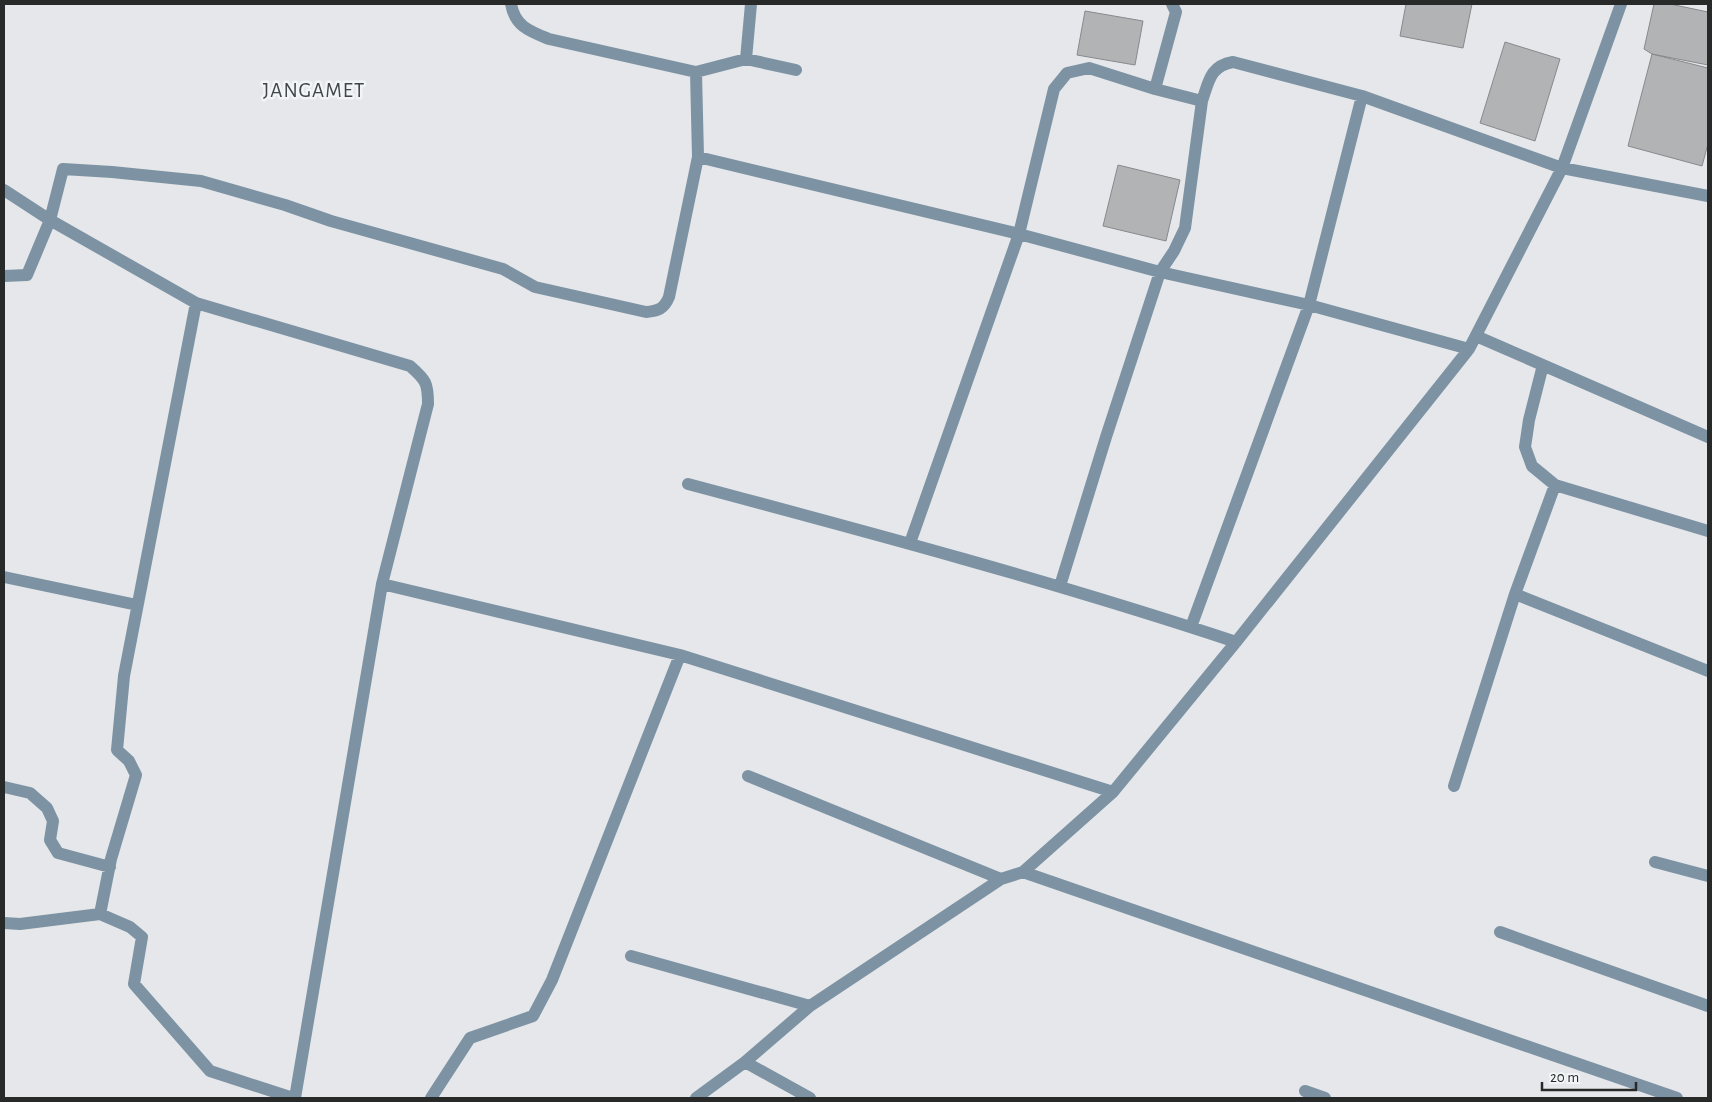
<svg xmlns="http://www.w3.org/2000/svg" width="1712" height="1102" font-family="'Alegreya Sans',sans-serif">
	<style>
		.building { fill: #b1b3b5; stroke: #878a8c }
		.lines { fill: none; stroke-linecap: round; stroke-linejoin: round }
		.minor { stroke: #7d93a3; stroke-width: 12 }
		.labels { text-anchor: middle; stroke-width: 5; stroke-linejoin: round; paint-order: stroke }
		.neighbourhood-label { font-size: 21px; letter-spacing: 1px; fill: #434547; stroke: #f2f5f7 }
	</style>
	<rect width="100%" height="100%" fill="#e5e7ea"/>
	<path class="building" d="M1406,4H1472L1463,48L1400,36Z
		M1654,4H1670L1708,12V65L1652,54L1644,49Z
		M1085,11L1143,21L1135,65L1077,55Z
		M1505,42L1560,59L1535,141L1480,123Z
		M1652,54L1708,68V144L1702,166L1628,146Z
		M1118,165L1180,180L1166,241L1103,226Z"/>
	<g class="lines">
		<path class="minor" d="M511,4C515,26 529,31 549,39L696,72
			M746,59L751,4
			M796,70L746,59L696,72L698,157L1019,234L1160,272L1309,305L1469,349
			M1155,89L1176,12L1172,4
			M1202,101C1209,81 1210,66 1233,62L1362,96
			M4,190L50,220L196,303L410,366C426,380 428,383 428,404L382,584L295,1098
			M4,276L27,275L50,220L63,169L112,172L201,181L285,205L331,221L503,269L535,287L646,312C658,311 664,309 669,297L698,157
			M196,303L124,676L117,750L129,761L136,775L111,859L100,914L130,927L142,937L134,984L210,1071L293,1098
			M1476,336L1708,437
			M1543,365L1529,420L1525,447L1532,466L1555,485L1708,531
			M688,484C872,533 1055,582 1236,642
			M910,543L1019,234L1054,89L1067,73L1089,68L1155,89L1202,101L1185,228L1174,251L1160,272L1106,437L1060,586
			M4,577L137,605
			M382,584L680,655L1113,792
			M1515,594L1708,671
			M1191,627L1309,305L1362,96L1562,168L1708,196
			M748,776L1001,879
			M1454,786L1515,594L1555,485
			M4,787L30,793L47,808L53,821L50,840L58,853L110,867
			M1655,862L1708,876
			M1023,872L1677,1098
			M4,923L20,924L100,914
			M1500,932L1708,1006
			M631,956L810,1006
			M745,1062L810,1098
			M1305,1091L1325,1098
			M431,1098L470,1038L533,1016L552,980L680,655
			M696,1098L745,1062L810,1006L1001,879L1023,872L1113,792L1236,642L1469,349L1562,168L1621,4"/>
	</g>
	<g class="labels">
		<g class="neighbourhood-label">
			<text x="314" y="97">JANGAMET</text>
		</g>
	</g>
	<rect width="1712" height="1102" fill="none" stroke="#282929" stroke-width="10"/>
	<path d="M1542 1082v8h94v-8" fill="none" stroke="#282929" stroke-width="2.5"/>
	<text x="1550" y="1082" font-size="15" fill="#282929" stroke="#f2f5f7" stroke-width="4" paint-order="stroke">20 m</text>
</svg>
